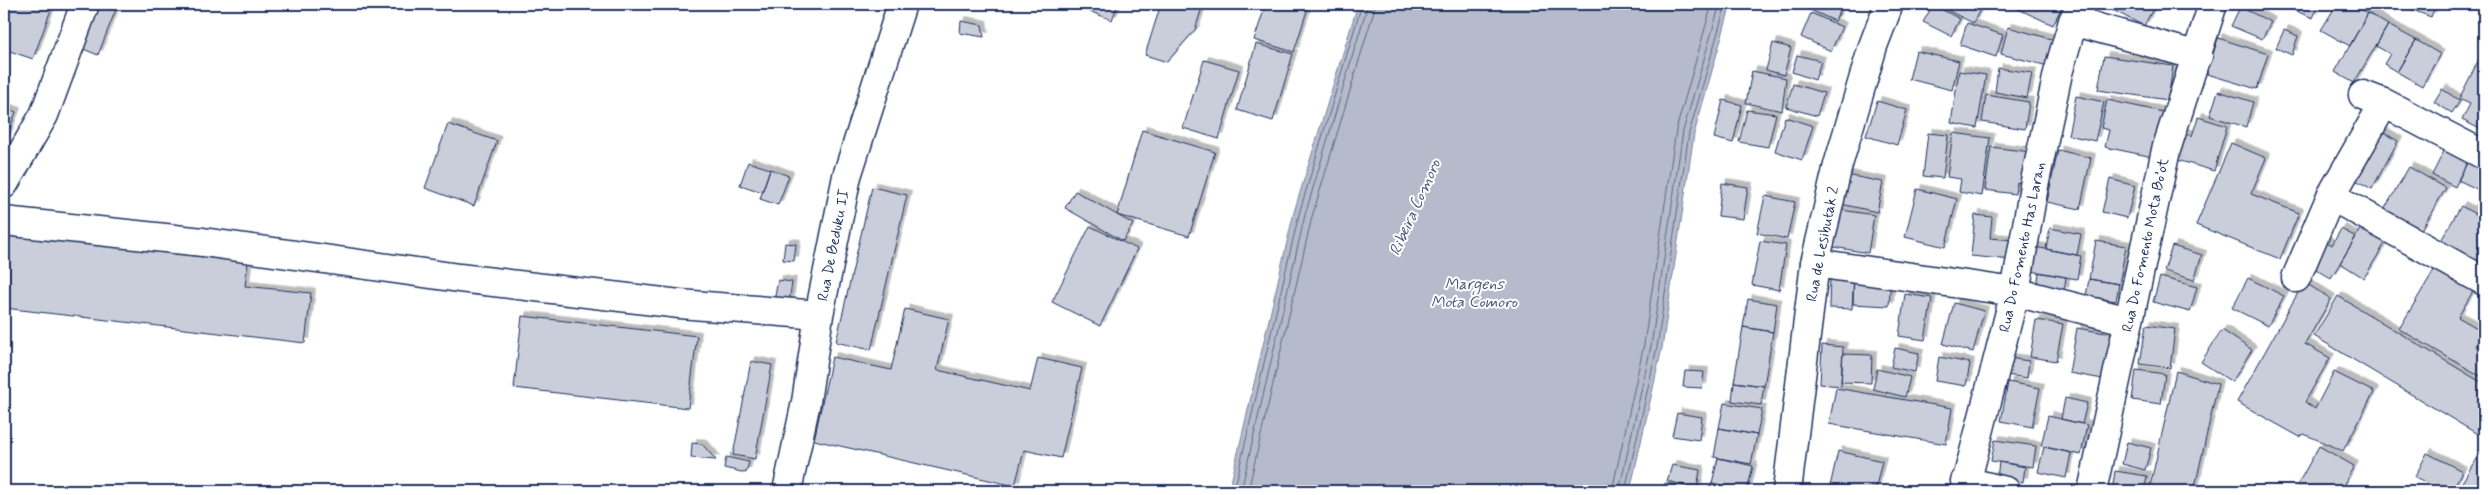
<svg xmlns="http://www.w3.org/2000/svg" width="2488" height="495" font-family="Mynerve,sans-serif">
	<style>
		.water { fill: #b5bbca; stroke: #77839f }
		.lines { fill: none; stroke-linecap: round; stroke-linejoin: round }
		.shore { stroke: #596789; stroke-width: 1 }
		.building { fill: #caceda; stroke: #1b2f5e; filter: url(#shadow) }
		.minor-casing { stroke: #1b2f5e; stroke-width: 31 }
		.major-casing { stroke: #1b2f5e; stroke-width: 31 }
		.minor { stroke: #fff; stroke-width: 28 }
		.major { stroke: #fff; stroke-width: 28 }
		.labels { text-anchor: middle; stroke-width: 4; stroke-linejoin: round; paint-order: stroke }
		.street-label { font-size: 15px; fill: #1b2f5e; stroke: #fff }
		.water-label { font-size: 16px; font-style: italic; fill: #49597e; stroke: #fff }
	</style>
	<defs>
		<filter id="shadow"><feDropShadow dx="4.5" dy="-4.5" stdDeviation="0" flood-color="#0004"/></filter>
	</defs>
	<rect width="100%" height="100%" fill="#fff"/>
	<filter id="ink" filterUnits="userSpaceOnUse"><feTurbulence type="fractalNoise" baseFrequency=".02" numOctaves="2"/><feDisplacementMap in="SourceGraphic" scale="10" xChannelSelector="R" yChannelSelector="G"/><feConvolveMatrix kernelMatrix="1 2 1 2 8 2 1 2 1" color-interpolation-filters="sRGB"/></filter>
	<g filter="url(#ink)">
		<path class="water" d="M1358,4H1731L1694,134L1662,348L1630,491H1229L1294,212Z"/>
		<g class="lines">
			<path class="shore" d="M1234,491L1299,214L1362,4
				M1241,491L1305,215L1368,4
				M1248,491L1312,217L1376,4
				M1612,491L1644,344L1676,130L1712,4
				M1619,491L1651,346L1683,131L1720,4
				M1625,491L1657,347L1689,133L1726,4"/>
		</g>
		<path class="building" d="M9,4H53L33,59L4,49L6,37L4,19Z
			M92,4H118L98,55L76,46Z
			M1083,4H1118L1112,20L1081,8Z
			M1161,4H1203L1195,30L1167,62L1145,55Z
			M1266,4H1309L1294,52L1254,40Z
			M1808,4H1843L1835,21L1806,8Z
			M1951,4H1983L1973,23L1947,10Z
			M2007,4H2063L2053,25Z
			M2101,4H2152L2155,5L2144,26Z
			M2288,4H2319L2313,18L2286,7Z
			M2337,4H2352L2368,13L2350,46L2321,30Z
			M2397,4H2436L2431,17Z
			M1933,5L1960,19L1951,36L1923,22Z
			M2240,7L2271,22L2262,39L2231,26Z
			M1811,13L1842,27L1831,51L1801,37Z
			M2368,13L2388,25L2354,83L2335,72Z
			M961,21L982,25L984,37L960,33Z
			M1967,23L2003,35L1996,57L1960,45Z
			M2388,25L2416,40L2397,72L2384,64L2390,54L2376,46Z
			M2008,27L2055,40L2048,66L2001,54Z
			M2284,30L2298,36L2292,55L2276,48Z
			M2218,38L2268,54L2257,89L2207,74Z
			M2416,40L2440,54L2422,86L2397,72Z
			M1773,43L1791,48L1784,75L1766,70Z
			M1256,44L1293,54L1273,121L1237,110Z
			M1916,51L1959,61L1952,90L1909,79Z
			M1797,55L1821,61L1815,80L1792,72Z
			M2104,56L2173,66L2168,100L2098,90Z
			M2479,59L2484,62V131L2462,120L2470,104L2459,99Z
			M1204,60L1239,70L1219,139L1183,128Z
			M1998,68L2032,73L2027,98L1995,92Z
			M1752,71L1786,78L1782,111L1746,103Z
			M1959,71L1986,75L1977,128L1951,123Z
			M1793,84L1824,93L1817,116L1786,107Z
			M2442,89L2460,101L2452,113L2434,102Z
			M2218,91L2253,102L2246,127L2210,116Z
			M1986,95L2029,102L2025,129L1982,122Z
			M2076,96L2104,102L2095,141L2068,135Z
			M1723,100L1742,105L1733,143L1714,138Z
			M2107,100L2163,112L2153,157L2105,147L2109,130L2101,128Z
			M1877,101L1907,110L1897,145L1866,136Z
			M4,108L16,112L4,144Z
			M1747,110L1776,114L1768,147L1739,142Z
			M1785,117L1813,126L1802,160L1775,151Z
			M2198,117L2227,126L2214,171L2174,159L2182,132L2192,136Z
			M448,124L497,141L474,206L425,188Z
			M2375,128L2398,141L2372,189L2348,176Z
			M1142,130L1215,152L1189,236L1117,215Z
			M1928,133L1948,135L1943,178L1923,176Z
			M1953,133L1990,138L1982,196L1959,192L1961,179L1947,177Z
			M2231,143L2266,158L2251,194L2299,213L2280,259L2196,225Z
			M1991,147L2031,152L2028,184L2017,182L2015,194L1985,190Z
			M2446,147L2469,159L2455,187L2432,175Z
			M2058,150L2091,158L2080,209L2047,202Z
			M2469,159L2484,167V211L2475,206L2483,192L2458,180Z
			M748,162L770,169L762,192L740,185Z
			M2409,167L2446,188L2421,230L2384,210Z
			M770,169L789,176L778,205L760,199Z
			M1847,175L1883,182L1877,212L1841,204Z
			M2110,179L2135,186L2127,218L2102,212Z
			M1722,183L1748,187L1743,219L1718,216Z
			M872,187L907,195L871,350L836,342Z
			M1917,189L1957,199L1945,247L1905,237Z
			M1075,191L1133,224L1123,241L1065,208Z
			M1765,196L1795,202L1787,239L1757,233Z
			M2461,206L2484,219V252L2473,271L2436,249Z
			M1835,209L1874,215L1868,253L1828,246Z
			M1975,215L1992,217L1990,238L2013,240L2011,260L1971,256Z
			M1090,226L1137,249L1100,326L1052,302Z
			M2362,226L2387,240L2364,278L2340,263Z
			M2050,228L2081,234L2077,255L2046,249Z
			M2341,229L2356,237L2331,278L2307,264L2322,239L2332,245Z
			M4,234L248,262L245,286L311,293L305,343L4,308Z
			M1760,241L1786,245L1779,290L1752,285Z
			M2096,241L2126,246L2119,284L2089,279Z
			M785,243L796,244L794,261L783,260Z
			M2172,246L2202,255L2194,280L2164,271Z
			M2035,247L2081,256L2077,279L2031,271Z
			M2437,265L2475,288L2458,317L2484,332L2476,346L2484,351V378L2399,329Z
			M2039,272L2066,277L2064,292L2037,287Z
			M1830,274L1854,275L1852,309L1829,308Z
			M1854,275L1891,277L1889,306L1853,304Z
			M2160,277L2197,287L2190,312L2153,302Z
			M2248,278L2284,296L2268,326L2232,308Z
			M2089,279L2119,284L2116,301L2086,296Z
			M778,280L792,282L789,303L774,301Z
			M2304,282L2331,299L2305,344L2330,358L2305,402L2315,409L2334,372L2374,392L2343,451L2304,434L2300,437L2237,402Z
			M1905,294L1932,298L1925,340L1899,336Z
			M2338,296L2484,384V438L2314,336Z
			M1748,299L1777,304L1773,332L1743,327Z
			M1954,303L1984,311L1973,352L1943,344Z
			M905,309L949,319L937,370L1030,391L1038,358L1082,368L1061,458L1024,450L1015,486L814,440L832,357L891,370Z
			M522,316L697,336L688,408L514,388Z
			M2036,320L2063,324L2056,361L2030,357Z
			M2146,325L2175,329L2170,368L2140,364Z
			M1743,327L1773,332L1764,386L1734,382Z
			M2077,328L2111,334L2103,379L2069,373Z
			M2222,330L2252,350L2232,382L2201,362Z
			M1822,345L1843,347L1841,386L1820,384Z
			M1895,348L1919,353L1915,372L1891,367Z
			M1843,354L1872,355L1871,383L1841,382Z
			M1939,357L1970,363L1966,386L1935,381Z
			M2002,357L2029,361L2027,378L2000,374Z
			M751,361L772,365L755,459L733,455Z
			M1877,369L1910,377L1905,397L1873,389Z
			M2136,370L2165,374L2161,404L2132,400Z
			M1685,371L1704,372L1702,388L1683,387Z
			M2176,371L2218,384L2194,491H2149Z
			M1734,382L1764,386L1761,405L1732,401Z
			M2008,382L2040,388L2032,427L2001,421Z
			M1836,388L1952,408L1946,444L1829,424Z
			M2065,398L2087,403L2082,424L2061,419Z
			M1724,403L1762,409L1757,435L1719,428Z
			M1677,413L1702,417L1699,440L1672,436Z
			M2048,416L2087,425L2081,455L2041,446Z
			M1719,428L1757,435L1751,464L1714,457Z
			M1995,440L2036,446L2033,467L1991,461Z
			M2127,442L2151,448L2145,470L2122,464Z
			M692,443L702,444L716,460L691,458Z
			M2484,445V491H2457Z
			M2319,446L2354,466L2340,491H2294Z
			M2044,447L2071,453L2066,478L2038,472Z
			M1838,451L1882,461L1875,491H1829Z
			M2427,453L2462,471L2452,491H2443L2415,477Z
			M726,457L749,462L746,473L724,468Z
			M1718,458L1753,466L1747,491L1712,483Z
			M1999,462L2025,467L2023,482L1997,478Z
			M1672,465L1700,470L1697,488L1667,481Z
			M2115,471L2147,476L2144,491H2112Z
			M1665,483L1697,488V491H1663Z
			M1712,483L1747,491H1710Z"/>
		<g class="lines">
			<defs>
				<path id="minor" d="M2073,21L2198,56
					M2363,95L2384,103
					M2484,155L2384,103L2331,196L2484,281
					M4,184L44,115L85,4
					M4,221L203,242L459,278L680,304L819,315
					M1815,263L2015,292L2129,321
					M2296,278L2331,196
					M1965,481L2006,491
					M787,491L806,402L819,315L847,176L902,4
					M1964,491L2015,292L2034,186L2058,73L2073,21L2081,4
					M2092,491L2166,150L2213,4"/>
				<path id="major" d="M1787,491L1815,263L1838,165L1873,46L1889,4"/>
			</defs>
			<use href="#minor" class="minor-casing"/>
			<use href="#major" class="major-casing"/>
			<use href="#minor" class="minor"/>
			<use href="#major" class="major"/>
		</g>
	</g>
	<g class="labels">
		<g class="street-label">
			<text transform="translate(1822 244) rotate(-79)" y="5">Rua de Lesibutak 2</text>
			<text transform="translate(833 245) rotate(-79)" y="5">Rua De Beduku II</text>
			<text transform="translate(2145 245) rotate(-78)" y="5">Rua Do Fomento Mota Bo’ot</text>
			<text transform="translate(2022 247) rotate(-78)" y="5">Rua Do Fomento Has Laran</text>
		</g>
		<g class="water-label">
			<text transform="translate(1414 207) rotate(-66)" y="6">Ribeira Comoro</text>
			<text x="1474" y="289">Margens<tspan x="1474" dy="18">Mota Comoro</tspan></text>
		</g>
	</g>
	<rect width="2488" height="495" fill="none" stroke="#fff" stroke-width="20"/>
	<rect x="10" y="10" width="2468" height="475" fill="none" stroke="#1b2f5e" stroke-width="2" filter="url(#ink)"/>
</svg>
